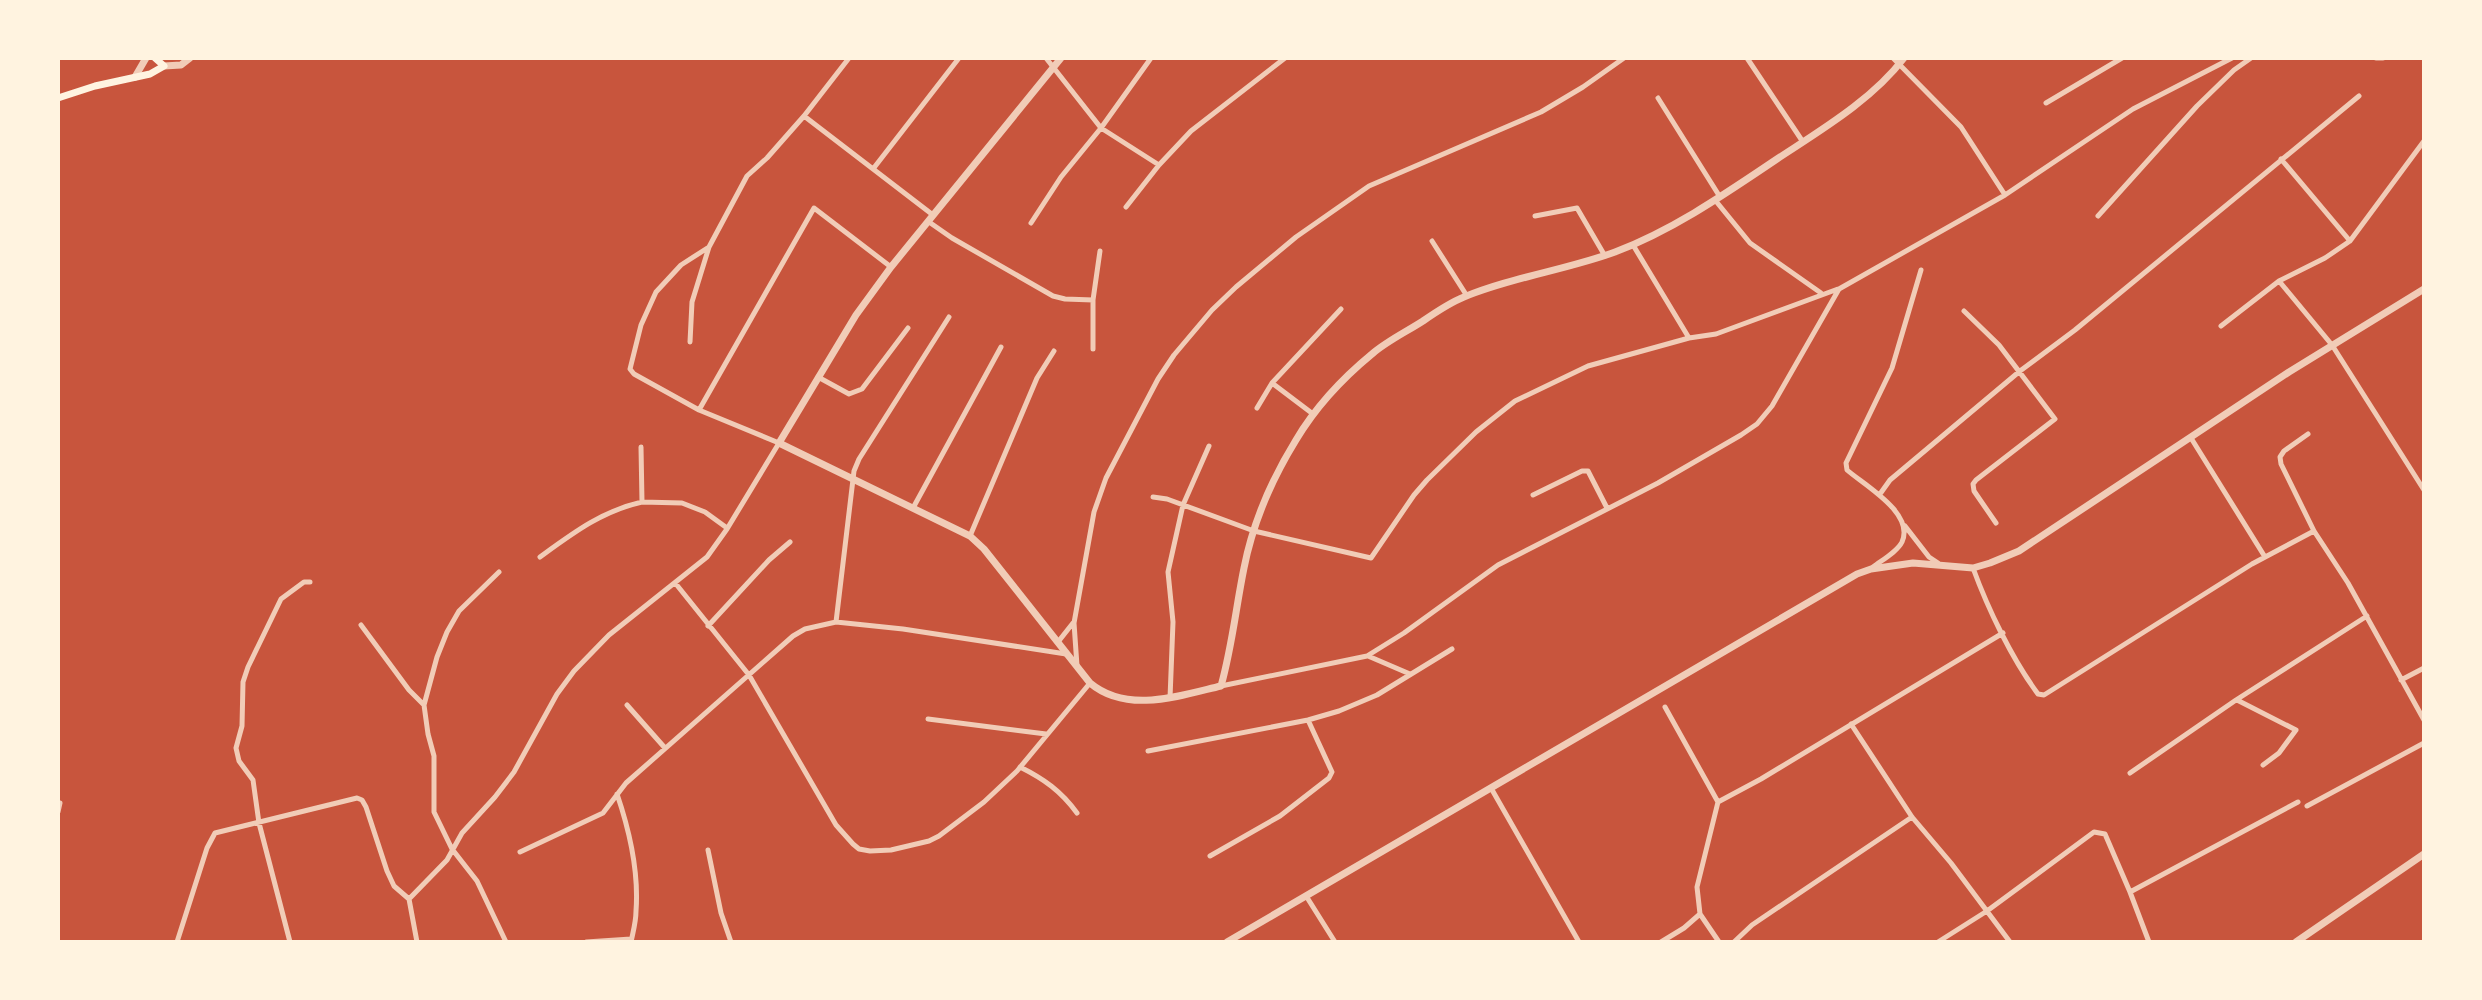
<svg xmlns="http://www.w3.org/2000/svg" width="2482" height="1000" font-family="'Source Sans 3',sans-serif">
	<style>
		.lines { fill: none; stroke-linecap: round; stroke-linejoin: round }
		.minor { stroke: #f1ccb7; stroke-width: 5 }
		.tertiary { stroke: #f1ccb7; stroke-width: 7 }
		.secondary { stroke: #fff3e0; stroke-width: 7 }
	</style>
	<rect width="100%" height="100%" fill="#c8553d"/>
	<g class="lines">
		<path class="minor" d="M1046,58L1101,128L1159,165
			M1747,58L1803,142
			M1893,58L1961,127L2005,195
			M2376,58H2383
			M1658,98L1720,197
			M2046,103L2122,58
			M804,116L933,215
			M2281,159L2350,241
			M873,169L959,58
			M1715,200L1750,243L1821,293
			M1126,207L1159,165L1191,131L1285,58
			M1535,216L1577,208L1605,256
			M2098,216L2197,106L2234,70L2251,58
			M929,222L952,238L1053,296L1065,299L1093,300
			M1031,223L1061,177L1101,128L1151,58
			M1432,241L1467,296
			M1633,245L1689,338
			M2279,281L2332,345L2424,490
			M1964,311L1999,345L2055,419L1976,480L1973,484L1974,491L1996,523
			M2221,326L2279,281L2325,258L2350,241L2424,141
			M690,342L692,302L709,247
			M1093,349V300L1100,251
			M818,377L849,394L862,389L908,328
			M1272,383L1313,414
			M1257,408L1272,383L1341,309
			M699,410L814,208L891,267
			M2308,434L2284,451L2280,457L2281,464L2314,531L2348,583L2424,720
			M2191,438L2265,557
			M641,447L642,502L682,503L705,512L727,528
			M1880,494L1890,480L2020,371L2075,330L2359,96
			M1533,495L1582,471H1588L1607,508
			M1153,497L1167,499L1254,531L1371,558L1414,495L1427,480L1476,432L1515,401L1588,366L1689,338L1716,334L1838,289
			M913,508L1001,347
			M1905,526L1929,557L1938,563
			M970,536L1037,378L1054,351
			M540,557C573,533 602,511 642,502
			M1873,567C1882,560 1897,552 1902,542C1915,513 1864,485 1847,470L1846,463L1892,368L1921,270
			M1973,568C1988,609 2012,659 2038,694L2044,695L2252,564L2314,531
			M499,572L459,611L447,632L437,657L424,705L428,734L434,756V812L452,849L477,881L506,942
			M676,584L749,675L836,825L853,844L859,849L870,851L891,850L929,841L939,836L984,802L1017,771L1090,683
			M836,622L854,471L859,459L949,317
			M361,625L409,690L423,704
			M708,626L769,560L790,542
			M1058,642L1073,623
			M1368,656L1410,674
			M1077,666L1074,623L1094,512L1106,478L1158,379L1174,355L1212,310L1236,287L1296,237L1369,186L1541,112L1583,87L1624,58
			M2401,680L2424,668
			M1221,686L1367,656L1404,633L1498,565L1658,483L1741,435L1757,424L1772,406L1839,289L2005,195L2133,109L2232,58
			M1170,698L1173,622L1168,572L1183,505L1209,446
			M2237,700L2296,730L2279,753L2263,765
			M627,705L665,748
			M1665,707L1718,802L1697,887L1700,914L1719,942
			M928,719L1046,734
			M1851,724L1912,817L1951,863L2010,942
			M1148,751L1308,720L1339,711L1377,695L1452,649
			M1020,767C1044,779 1061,791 1077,813
			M2130,773L2236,700L2367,616
			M1491,788L1579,942
			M617,794C630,832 639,871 636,911C636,922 633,932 631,942
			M1718,802L1761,779L2003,633
			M2307,806L2424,743
			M58,812L60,803
			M708,850L721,913L731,942
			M520,852L603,813L626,783L793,636L805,629L836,622L903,629L1066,654
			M1210,856L1280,816L1329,778L1332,772L1308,720
			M1308,899L1335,942
			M177,942L207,848L215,833L357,798L362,800L366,807L387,871L394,886L409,899
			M290,942L259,823L253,780L239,761L236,748L242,726L243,682L248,667L281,599L304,582H310
			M417,942L409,899L447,860L462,833L495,797L514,772L557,694L574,671L609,635L707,557L727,529L779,443L699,410L634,374L630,369L641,325L656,292L681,265L709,247L747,176L767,158L804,116L849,58
			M586,942L631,939
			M1661,942L1684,928L1700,914
			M1734,942L1752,925L1912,817
			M1938,942L1987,911L2094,832L2105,834L2130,892
			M2149,942L2130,892L2298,802"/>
		<path class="tertiary" d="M1061,58L891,267L856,315L779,443L970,536L984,549L1090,683C1127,714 1179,696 1221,686C1232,647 1236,607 1244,568C1253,522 1272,479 1296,440C1315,408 1344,377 1372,354C1387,341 1406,332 1423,321C1436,312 1449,303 1464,297C1512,277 1566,270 1615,252C1673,230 1725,194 1777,159C1821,130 1872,100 1904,58
			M164,66L181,65L190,58
			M135,77L146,58
			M1227,942L1857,574L1871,569L1913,563L1973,568L1990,563L2019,551L2289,372L2424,289
			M2296,942L2424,854"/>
		<path class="secondary" d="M155,58L164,66
			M58,98L95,86L150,74L164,66"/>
	</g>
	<rect width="2482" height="1000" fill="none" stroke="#fff3e0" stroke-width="120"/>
</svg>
